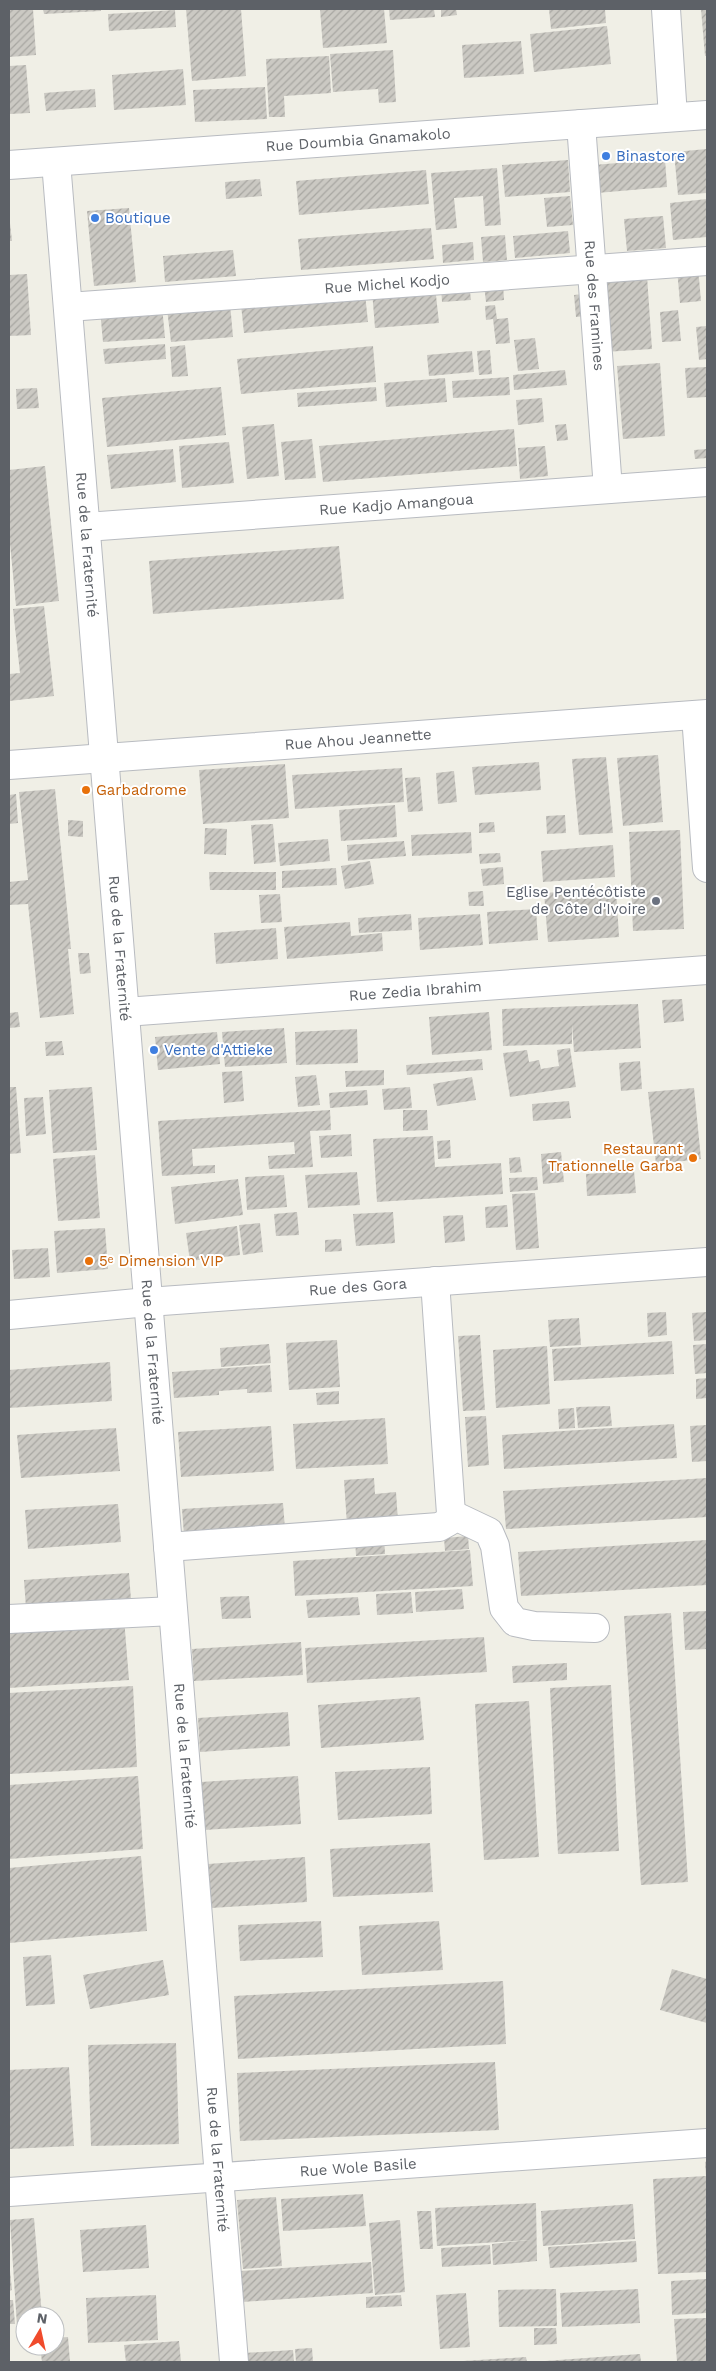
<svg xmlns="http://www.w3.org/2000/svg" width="716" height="2371" font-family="'Work Sans',sans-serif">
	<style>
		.building { fill: url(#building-hatch) }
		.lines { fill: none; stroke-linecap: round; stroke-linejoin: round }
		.minor-casing { stroke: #b8bbc0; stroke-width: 30 }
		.minor { stroke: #fff; stroke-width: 28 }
		.shop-dot { fill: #3f7fe0; stroke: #fff; stroke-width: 2 }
		.food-dot { fill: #e8710a; stroke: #fff; stroke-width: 2 }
		.worship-dot { fill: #6b7280; stroke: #fff; stroke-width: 2 }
		.labels { text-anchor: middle; stroke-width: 4; stroke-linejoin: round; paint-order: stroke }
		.street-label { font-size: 15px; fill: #5d6167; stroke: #fff }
		.shop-label { font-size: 15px; fill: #366cbe; stroke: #fff; text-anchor: start }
		.food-label { font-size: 15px; fill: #c56008; stroke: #fff; text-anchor: start }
		.worship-label { font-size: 15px; fill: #5b616d; stroke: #fff; text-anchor: end }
	</style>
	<defs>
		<pattern id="building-hatch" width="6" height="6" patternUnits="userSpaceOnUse" patternTransform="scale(1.25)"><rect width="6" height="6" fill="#cbc9c3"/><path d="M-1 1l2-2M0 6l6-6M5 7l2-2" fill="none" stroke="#a8a7a2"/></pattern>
	</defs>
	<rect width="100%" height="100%" fill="#f0efe6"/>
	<path class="building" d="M9,9H33L36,55L9,57Z
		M43,9H101V11L44,14Z
		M186,9H241L246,76L192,81Z
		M320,9H384L387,43L323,48Z
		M389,9H434L435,17L390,20Z
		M441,9H456L457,15L441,17Z
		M549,9H605L606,23L551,29Z
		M701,9H707V56H705Z
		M175,10L176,27L109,31L108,14Z
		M607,26L611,64L534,72L530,34Z
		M521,41L524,74L464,78L462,45Z
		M393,50L396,102L379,103L378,89L333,92L330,54Z
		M329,56L331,93L284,96L285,117H269L266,59Z
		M26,65L30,113L9,114V66Z
		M183,69L186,105L114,110L112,75Z
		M265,87L267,119L195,122L193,90Z
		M95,89L96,107L46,111L44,93Z
		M707,149V193L678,195L674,152Z
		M665,159L667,187L597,193L594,165Z
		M568,160L570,192L505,197L502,165Z
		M497,168L501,225L485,226L483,196L454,198L457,228L436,230L431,173Z
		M426,170L429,204L299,215L296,181Z
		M260,179L262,196L226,199L225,182Z
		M570,196L573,225L547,227L544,198Z
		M707,199V237L673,240L670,203Z
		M129,208L136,282L94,286L87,211Z
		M9,214L12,241H9Z
		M663,216L666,248L627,251L624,219Z
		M431,228L434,259L301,270L298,239Z
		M568,231L570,253L515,258L513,236Z
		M505,235L507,260L483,262L481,237Z
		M473,242L474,260L443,263L442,245Z
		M233,250L236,276L165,282L163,256Z
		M698,267L701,301L680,303L677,269Z
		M27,274L31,335L9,336V275Z
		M647,276L652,349L604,352L599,280Z
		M503,283L504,300L486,302L484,285Z
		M469,284L471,300L442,302L441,287Z
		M435,286L439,323L375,328L372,291Z
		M365,294L368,322L244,333L241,305Z
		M583,294L585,316L576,317L574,295Z
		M230,303L233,337L171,342L167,309Z
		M495,305L497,319L508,318L510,343L496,344L493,319L486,320L485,306Z
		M162,306L165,338L103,342L100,310Z
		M678,310L681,341L662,342L660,312Z
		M707,326V359L699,360L696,327Z
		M535,338L539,369L518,371L514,340Z
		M165,344L166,359L105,364L103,349Z
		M185,345L188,376L172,377L170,347Z
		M373,346L376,382L241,394L237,359Z
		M490,350L492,374L479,375L477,351Z
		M472,351L474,372L429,376L427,355Z
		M660,363L665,436L623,439L617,366Z
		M707,367V397L687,398L685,368Z
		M565,370L567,385L514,390L513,375Z
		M509,377L510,395L453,398L452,381Z
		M445,378L447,402L386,407L384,383Z
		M221,387L226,435L107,447L102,398Z
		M376,387L377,401L298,407L297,393Z
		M37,388L39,408L17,409L16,389Z
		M542,398L544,422L518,425L516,400Z
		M274,424L279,476L247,479L242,427Z
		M566,424L568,440L557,441L555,425Z
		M514,429L517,466L323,482L319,446Z
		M312,439L316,478L285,480L281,442Z
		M229,442L234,483L182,488L179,446Z
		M545,446L548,476L520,479L518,448Z
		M173,449L176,482L111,489L107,455Z
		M707,449V458L695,459L694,450Z
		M45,466L59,601L16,606L9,533V470Z
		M339,546L344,599L153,614L149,561Z
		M44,606L54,696L9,701V674L20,673L13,609Z
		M658,755L663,822L623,826L617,758Z
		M606,757L613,833L579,835L572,759Z
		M539,762L541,790L475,795L472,767Z
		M285,764L289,818L203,824L199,770Z
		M402,768L404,802L295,809L292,775Z
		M454,771L457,802L438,804L436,773Z
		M420,777L423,811L408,812L405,778Z
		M55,789L71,949H68L74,1014L40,1018L28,904L9,905V882L28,880L19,792Z
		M16,794L18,823L9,824V795Z
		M395,805L397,837L341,841L339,810Z
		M565,815L566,833L547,834L546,816Z
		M68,820L83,821V837L68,836Z
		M494,822L495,832L479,833V823Z
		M273,824L276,862L254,864L251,825Z
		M205,828L227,829L226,855L204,854Z
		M680,830L684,929L633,931L629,832Z
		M471,832L472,853L412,856L411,835Z
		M328,839L330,861L280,866L278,843Z
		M404,841L406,856L348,861L347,845Z
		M613,845L615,877L543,882L541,851Z
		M500,853L501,862L480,864L479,854Z
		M370,861L374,884L345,889L341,866Z
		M503,867L504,884L483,886L481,869Z
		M336,868L337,885L282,888V871Z
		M209,872H276V890H210Z
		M616,888L619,937L548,942L544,893Z
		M483,891L484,906H469L468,892Z
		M280,894L282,922L261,923L259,895Z
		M536,909L538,940L489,944L487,912Z
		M411,914L412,930L359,933L358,918Z
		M480,914L483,945L420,950L418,918Z
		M350,922L351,936L382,933L383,951L287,959L284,927Z
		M276,928L278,959L216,964L214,933Z
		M78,953H89L91,973L80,974Z
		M682,999L684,1021L664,1023L662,1000Z
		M638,1004L641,1048L574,1052L572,1024V1044L503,1046L502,1009Z
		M18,1012L20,1027L9,1028V1013Z
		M489,1012L492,1050L432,1055L429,1017Z
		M284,1028L287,1063L225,1067L222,1032Z
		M357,1029L358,1063L296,1065L295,1032Z
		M217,1032L220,1064L158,1070L155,1037Z
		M62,1041L64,1055L46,1056L45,1042Z
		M570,1048L576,1087L510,1097L503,1053L527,1050L529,1062L539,1060L541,1069L559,1066L557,1050Z
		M482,1059L483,1070L407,1075L406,1065Z
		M640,1061L642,1089L621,1091L619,1063Z
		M384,1070V1085L346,1087L345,1071Z
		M242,1071L244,1101L224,1103L222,1072Z
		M316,1075L320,1105L298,1107L295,1077Z
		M472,1077L476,1100L437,1106L433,1084Z
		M9,1087H16L21,1153L9,1154Z
		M92,1087L97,1150L53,1153L49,1090Z
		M410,1087L412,1108L384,1110L382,1089Z
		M694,1088L701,1159L656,1164L648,1092Z
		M367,1090L368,1105L330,1108L329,1093Z
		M43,1097L46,1134L26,1136L24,1098Z
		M569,1101L571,1118L533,1121L532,1104Z
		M330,1110L331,1130L310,1131L313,1167L269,1169L268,1156L295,1154L294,1142L192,1149L193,1166L215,1165V1173L162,1176L158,1121Z
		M403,1110H427L428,1130L403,1131Z
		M351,1134L352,1156L321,1158L319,1136Z
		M433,1136L435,1167L501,1163L503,1194L377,1202L373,1139Z
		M450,1140L451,1158L438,1159L437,1141Z
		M561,1152L564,1182L543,1184L541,1154Z
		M95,1155L100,1218L58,1221L53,1159Z
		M520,1157L522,1172L510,1173L509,1158Z
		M634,1171L636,1193L587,1196L586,1174Z
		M357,1172L360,1205L308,1208L305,1175Z
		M284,1175L287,1207L247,1210L245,1177Z
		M537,1177L538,1190L510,1192L509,1178Z
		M238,1179L243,1215L175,1224L171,1187Z
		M535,1193L539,1248L516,1250L512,1194Z
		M507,1205L508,1227L486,1228L485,1207Z
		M297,1212L299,1235L276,1236L274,1214Z
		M393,1212L395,1243L356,1246L353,1214Z
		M463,1215L465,1241L445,1243L443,1216Z
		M260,1223L263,1252L243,1255L239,1225Z
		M237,1226L240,1255L190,1261L186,1233Z
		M105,1228L108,1269L57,1273L54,1231Z
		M341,1239L342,1251L325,1252V1240Z
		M48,1248L50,1277L14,1279L12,1250Z
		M666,1312L667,1335L648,1337L647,1313Z
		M707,1312V1340L694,1341L692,1313Z
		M579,1318L581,1345L550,1347L548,1320Z
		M480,1335L485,1410L463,1411L458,1336Z
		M337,1340L340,1387L289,1390L286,1343Z
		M672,1341L674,1374L554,1381L552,1349Z
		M269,1344L271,1363L221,1367L220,1348Z
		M707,1344V1373L695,1374L693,1345Z
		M547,1346L550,1404L496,1408L493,1350Z
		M110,1362L112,1401L9,1408V1370Z
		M270,1365L272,1392L247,1393V1389L219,1391V1395L174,1398L172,1372Z
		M707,1378V1398L696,1399V1379Z
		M339,1391V1404L317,1405L316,1393Z
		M610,1406L612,1426L578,1428L576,1407Z
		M574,1408L575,1428L559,1429L558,1409Z
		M486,1416L489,1465L468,1467L465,1417Z
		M385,1418L388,1464L296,1469L293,1424Z
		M674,1424L677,1458L504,1469L502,1435Z
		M707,1425V1461L692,1462L690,1426Z
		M271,1426L274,1471L181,1477L178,1432Z
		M116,1428L120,1471L21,1478L17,1435Z
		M374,1478L375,1494L396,1492L398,1521L347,1525L344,1480Z
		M707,1478V1517L506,1529L503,1491Z
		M283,1503L285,1529L184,1535L182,1509Z
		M118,1504L121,1542L28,1549L25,1510Z
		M384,1536L385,1554L356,1556L355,1538Z
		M468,1536L469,1549L445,1551L444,1538Z
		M707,1540V1585L521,1596L518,1552Z
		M470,1550L473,1586L295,1596L293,1561Z
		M129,1573L131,1600L26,1608L24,1580Z
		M462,1589L464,1609L416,1612L415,1592Z
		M411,1592L413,1613L377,1615L376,1594Z
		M249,1596L251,1618L222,1619L220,1597Z
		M358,1597L360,1615L308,1618L306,1600Z
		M707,1611V1649L685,1650L683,1612Z
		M671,1613L688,1882L641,1885L624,1616Z
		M124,1618L129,1680L9,1688V1626Z
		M484,1637L487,1672L307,1683L305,1648Z
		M301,1642L303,1675L194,1681L192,1649Z
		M567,1663V1680L513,1683L512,1666Z
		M611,1685L619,1851L558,1854L550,1688Z
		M133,1686L137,1767L9,1774V1693Z
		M420,1697L424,1740L321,1748L318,1705Z
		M529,1701L539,1857L484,1860L475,1704Z
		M288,1712L290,1746L200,1752L198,1718Z
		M430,1767L432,1814L338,1820L335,1772Z
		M138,1776L143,1849L9,1859V1785Z
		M298,1776L301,1824L204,1830L201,1782Z
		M430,1843L433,1892L333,1897L330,1849Z
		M141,1856L147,1931L9,1943V1868Z
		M305,1857L307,1902L211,1908L208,1864Z
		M321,1921L323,1957L240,1961L238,1925Z
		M439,1921L443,1970L362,1975L359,1926Z
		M51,1955L55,2004L26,2006L23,1957Z
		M163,1960L169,1995L90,2009L83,1975Z
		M672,1969L707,1979V2023L660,2010Z
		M503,1981L506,2044L238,2059L234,1996Z
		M176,2043L179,2144L91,2146L88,2045Z
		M495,2062L499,2130L240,2141L237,2073Z
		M69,2067L74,2146L9,2149V2070Z
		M707,2161V2272L658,2274L653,2179L706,2176L705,2162Z
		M363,2194L366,2226L283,2231L281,2199Z
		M276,2197L282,2266L243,2269L237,2200Z
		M536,2203L537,2261L493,2265L492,2244L530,2240L437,2246L435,2208Z
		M633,2204L635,2239L543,2246L541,2211Z
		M417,2211H431L433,2249H420Z
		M34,2218L42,2316H25V2325L17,2326L10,2220Z
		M400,2220L405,2292L375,2295L369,2223Z
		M146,2225L149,2268L83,2272L80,2230Z
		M636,2241L637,2262L550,2268L548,2247Z
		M490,2245L491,2264L442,2267L441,2248Z
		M9,2261L12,2290L9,2291Z
		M371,2262L373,2293L242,2302L240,2271Z
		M707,2279V2313L672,2315L671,2281Z
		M556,2289L557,2326L499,2327L498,2290Z
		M638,2289L640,2323L562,2327L560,2293Z
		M466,2293L470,2347L440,2349L436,2295Z
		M156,2295L158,2340L88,2343L86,2298Z
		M401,2295L402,2306L366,2308V2297Z
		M9,2300H13L15,2324H9Z
		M707,2318V2362H677L674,2319Z
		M534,2328H556L557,2344L534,2345Z
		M68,2337L70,2362H42L40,2346H55V2338Z
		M179,2341L181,2362H126L124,2345Z
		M312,2348L313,2362H296L295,2349Z
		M293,2350L294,2362H244V2353Z
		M640,2354L641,2362H545V2361Z
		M526,2357L527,2362H463V2361Z"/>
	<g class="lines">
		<defs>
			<g id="minor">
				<path d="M666,9L673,117"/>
				<path id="s1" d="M581,124L608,489"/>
				<path id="s2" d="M56,162L234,2362"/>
				<path id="s3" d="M9,165L707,115"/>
				<path id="s4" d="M68,307L707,261"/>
				<path id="s5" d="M86,527L707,482"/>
				<path d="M696,715L707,868"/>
				<path id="s6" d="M9,765L707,714"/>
				<path id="s7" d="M125,1012L707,970"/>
				<path id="s8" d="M9,1315L148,1302L707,1262"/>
				<path d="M451,1514L489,1532L495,1546L504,1608L515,1622L534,1626L595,1628"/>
				<path d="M168,1547L439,1527L448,1522L451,1514L435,1281"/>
				<path d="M9,1619L173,1611"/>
				<path id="s9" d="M9,2192L707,2143"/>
			</g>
		</defs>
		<use href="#minor" class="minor-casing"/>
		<use href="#minor" class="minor"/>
	</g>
	<g class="shop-dot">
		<circle cx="606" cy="156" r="5"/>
		<circle cx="95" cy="218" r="5"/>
		<circle cx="154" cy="1050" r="5"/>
	</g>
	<g class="food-dot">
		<circle cx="86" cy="790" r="5"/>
		<circle cx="693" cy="1158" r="5"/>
		<circle cx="89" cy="1261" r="5"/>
	</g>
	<circle class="worship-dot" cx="656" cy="901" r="5"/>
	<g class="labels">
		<g class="street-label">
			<text dy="5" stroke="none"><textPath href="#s3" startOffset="350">Rue Doumbia Gnamakolo</textPath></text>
			<text dy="5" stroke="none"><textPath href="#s4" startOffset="320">Rue Michel Kodjo</textPath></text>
			<text dy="5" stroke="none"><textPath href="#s1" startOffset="182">Rue des Framines</textPath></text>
			<text dy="5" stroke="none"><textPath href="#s5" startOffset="311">Rue Kadjo Amangoua</textPath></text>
			<text dy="5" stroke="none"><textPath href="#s2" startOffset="384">Rue de la Fraternité</textPath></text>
			<text dy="5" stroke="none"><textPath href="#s6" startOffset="350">Rue Ahou Jeannette</textPath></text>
			<text dy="5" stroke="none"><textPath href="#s2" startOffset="789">Rue de la Fraternité</textPath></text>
			<text dy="5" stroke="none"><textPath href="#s7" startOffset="291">Rue Zedia Ibrahim</textPath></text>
			<text dy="5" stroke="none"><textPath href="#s8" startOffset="350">Rue des Gora</textPath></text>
			<text dy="5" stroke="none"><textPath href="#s2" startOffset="1194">Rue de la Fraternité</textPath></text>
			<text dy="5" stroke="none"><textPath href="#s2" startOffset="1599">Rue de la Fraternité</textPath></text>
			<text dy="5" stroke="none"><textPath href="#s2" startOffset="2004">Rue de la Fraternité</textPath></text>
			<text dy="5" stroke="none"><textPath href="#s9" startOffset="350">Rue Wole Basile</textPath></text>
		</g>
		<g class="shop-label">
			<text x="616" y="161">Binastore</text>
			<text x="105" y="223">Boutique</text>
			<text x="164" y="1055">Vente d'Attieke</text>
		</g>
		<g class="food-label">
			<text x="96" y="795">Garbadrome</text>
			<text x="683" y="1154" text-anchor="end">Restaurant<tspan x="683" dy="17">Trationnelle Garba</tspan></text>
			<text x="99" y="1266">5ᵉ Dimension VIP</text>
		</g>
		<g class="worship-label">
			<text x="646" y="897">Eglise Pentécôtiste<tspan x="646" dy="17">de Côte d'Ivoire</tspan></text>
		</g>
	</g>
	<rect width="716" height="2371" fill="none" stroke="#5d6167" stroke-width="20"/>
	<g transform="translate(40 2331) rotate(9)"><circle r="24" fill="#ffffff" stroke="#bec0c2"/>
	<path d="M0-4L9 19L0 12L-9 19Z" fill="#f04b2c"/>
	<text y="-8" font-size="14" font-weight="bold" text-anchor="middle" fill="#5d6167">N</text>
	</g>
</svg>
